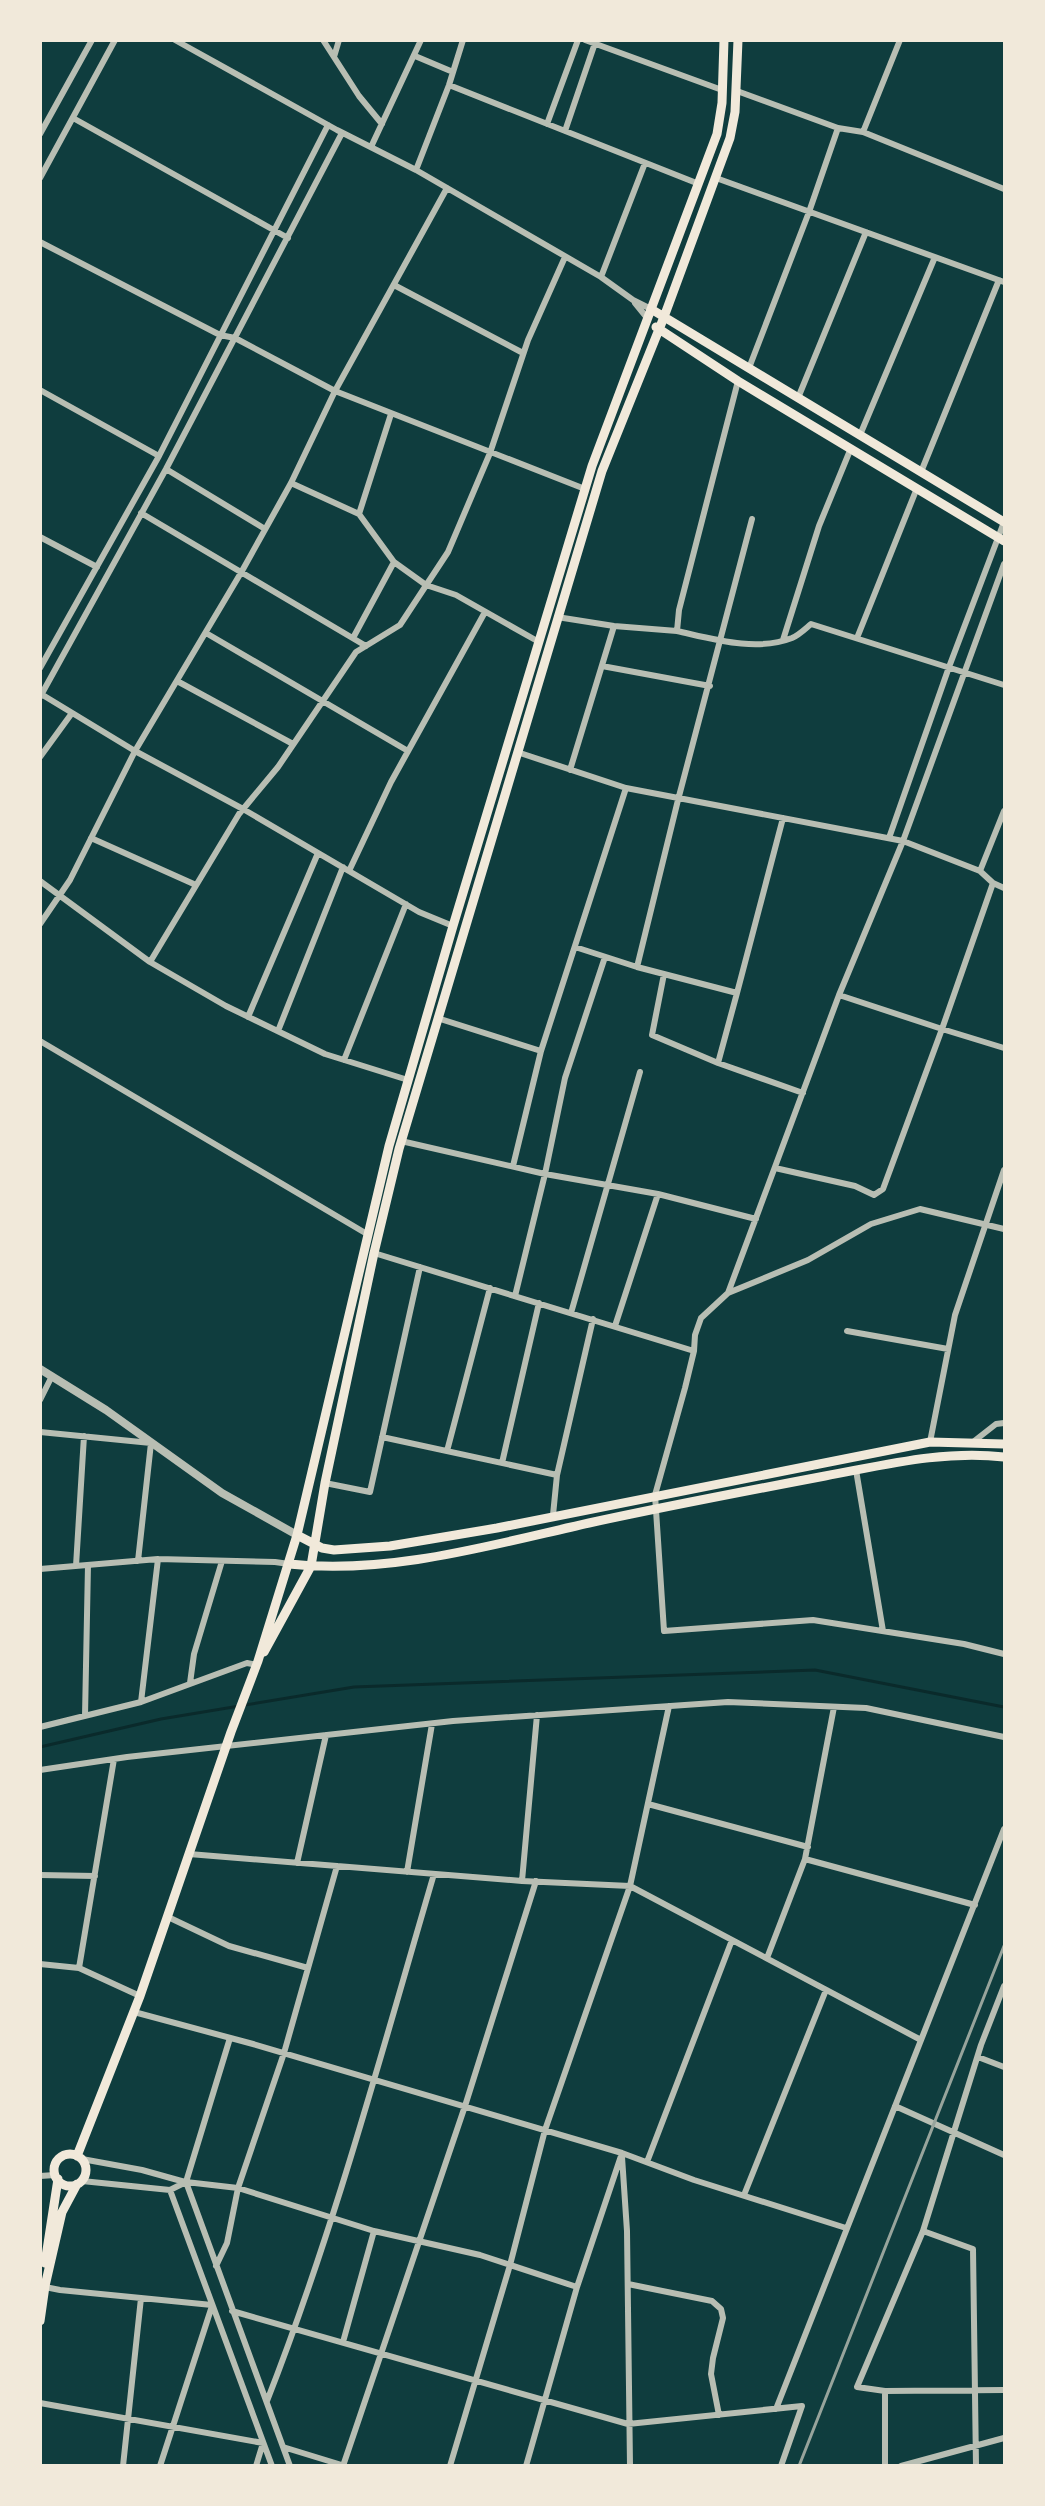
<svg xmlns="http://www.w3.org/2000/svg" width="1045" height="2506" font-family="Barlow,sans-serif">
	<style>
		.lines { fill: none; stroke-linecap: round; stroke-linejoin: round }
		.stream { stroke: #0a2a2b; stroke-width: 3 }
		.minor { stroke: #b8beb3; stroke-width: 6 }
		.tertiary { stroke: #b8beb3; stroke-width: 8 }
		.secondary { stroke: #f1e9da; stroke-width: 9 }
		.rail { stroke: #97a49c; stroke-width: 3 }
	</style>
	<rect width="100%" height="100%" fill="#0f3d3e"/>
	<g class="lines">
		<path class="stream" d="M40,1747L161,1719L354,1687L815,1670L1004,1707"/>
		<path class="minor" d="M175,40L337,130L416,170L601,277L633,300L651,309
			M323,40L359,96L382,124
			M585,40L722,90
			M415,56L453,72
			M334,57L339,40
			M449,85L699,184
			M737,91L838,128L863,132L1004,189
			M73,118L288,238
			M547,124L578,40
			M565,131L595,43
			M863,132L900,40
			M40,134L92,40
			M371,147L421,40
			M416,170L449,85L463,40
			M40,178L115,40
			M716,178L1004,282
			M40,242L220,335L235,338L335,391L585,489
			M601,277L645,163
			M394,285L523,353
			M635,303L648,319
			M749,368L809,212L838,128
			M738,381L679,610L677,631C713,639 756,652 792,638C799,635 805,629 811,624L1004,685
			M40,390L159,456
			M798,398L866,232
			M391,414L359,514L394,562L426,585L456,595L539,642
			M860,435L935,257
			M166,469L265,529
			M921,472L999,280
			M291,483L359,514
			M141,513L366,646
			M40,537L97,567
			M1004,564L903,841L839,995L728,1293L701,1318L695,1335L694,1351L685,1388L655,1495L664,1631L813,1620L964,1644L1004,1654
			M557,617L614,626L677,631
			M206,633L408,751
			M353,638L394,562
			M857,638L917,488
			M783,640L819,526L851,448
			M602,666L710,686
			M40,668L159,456L328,125
			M177,681L293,744
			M41,694L135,751L243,809L419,912L453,926
			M40,697L166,469L342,133
			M517,752L626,788L903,841L980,871L993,883L1004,888
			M40,757L72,713
			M570,770L614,626
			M91,838L196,885
			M889,838L949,667L1004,522
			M349,871L391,782L485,612
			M980,871L1004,811
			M40,881L150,962L226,1006L325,1054L408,1080
			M40,924L70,880L135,751L242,571L291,483L335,391L447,188
			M575,947L637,967L678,800L752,519
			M150,962L239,814L278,767L356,652L400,625L448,552L490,453L528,340L565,257
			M637,967L737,993L783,818
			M664,974L652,1035L718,1063L737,993
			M839,995L942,1029L993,883
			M248,1017L318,853
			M437,1018L541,1051L513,1166
			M278,1031L343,867
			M40,1041L367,1234
			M541,1051L626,788
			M344,1060L406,904
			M718,1063L803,1093
			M401,1141L545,1174L658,1194L756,1219
			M775,1168L855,1186L874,1195L883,1189L942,1029L1004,1048
			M374,1253L694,1351
			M728,1293L808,1260L871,1224L920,1209L1004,1229
			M515,1296L545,1174L565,1078L605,957
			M571,1313L640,1072
			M615,1326L658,1194
			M847,1331L948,1349
			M40,1400L52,1376
			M40,1432L151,1443L138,1561
			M382,1437L557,1475L553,1515
			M930,1442L955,1315L1004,1170
			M973,1442L996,1424L1004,1423
			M447,1451L490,1288
			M502,1463L539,1303
			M856,1470L883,1631
			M557,1475L593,1319
			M325,1483L370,1492L420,1267
			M76,1566L84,1436
			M40,1569L158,1559L275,1562L289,1564
			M190,1683L194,1654L222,1561
			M141,1702L158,1559
			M85,1716L88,1565
			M40,1727L141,1702L247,1663L257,1665
			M40,1770L127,1757L453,1721L728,1702L866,1708L1004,1737
			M648,1804L808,1847
			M189,1854L522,1881L630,1886L921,2040
			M805,1859L975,1905
			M297,1863L326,1735
			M407,1872L432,1724
			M40,1875L95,1876
			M522,1881L537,1715
			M168,1917L229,1946L308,1968
			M767,1958L805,1859L834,1707
			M40,1964L79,1968L140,1996
			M79,1968L114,1759
			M134,2012L253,2044L622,2153L694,2180L846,2228
			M978,2057L1004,2067
			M895,2106L1004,2155
			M622,2157L627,2231L630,2466
			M82,2159L142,2170L185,2182
			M647,2162L732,1940
			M40,2176L55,2175
			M82,2181L170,2190L186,2182L238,2188L374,2231L480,2255L577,2287
			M186,2182L290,2466
			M186,2182L230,2038
			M170,2190L272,2466
			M744,2195L826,1990
			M923,2231L973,2249L976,2466
			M216,2266L227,2243L238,2188L284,2053L337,1866
			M628,2284L712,2301L721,2309L723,2318L713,2358L711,2374L719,2415
			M40,2286L60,2290L212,2305
			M232,2311L628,2424L802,2406L781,2466
			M343,2342L374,2231
			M885,2391L1004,2390
			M267,2401C334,2230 382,2051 434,1874
			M40,2403L263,2443L256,2466
			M776,2409L1004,1829
			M283,2447L345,2466
			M123,2466L141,2298
			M160,2466L212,2306
			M343,2466L465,2106L536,1881
			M450,2466L510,2265L545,2130L630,1886L669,1706
			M526,2466L577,2287L622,2153
			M885,2466V2391L857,2387L923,2231L981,2045L1004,1986
			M901,2466L1004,2438"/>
		<path class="tertiary" d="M40,1369L106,1410L222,1493L297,1535"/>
		<path class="secondary" d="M651,309L1004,522
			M656,327L738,381L1004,541
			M297,1535L322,1548L334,1550L390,1546L497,1528L930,1442L1004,1444
			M289,1564C389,1575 491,1545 589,1523C667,1506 746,1491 825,1476C885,1465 943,1450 1004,1457
			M264,1652L311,1566L325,1483L374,1253L399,1149L602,471L664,317L730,138L735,112L738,40
			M54 2170a16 16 0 1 1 32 0a16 16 0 1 1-32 0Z
			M77,2156L140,1996L231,1732L258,1661L297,1535L389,1146L453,926L592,466L717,134L722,103L724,40
			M45,2263L58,2179
			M40,2321L45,2286L62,2212L77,2184"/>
		<path class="rail" d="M799,2466L1004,1946"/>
	</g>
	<rect width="1045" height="2506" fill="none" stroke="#f1e9da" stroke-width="84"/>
</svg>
